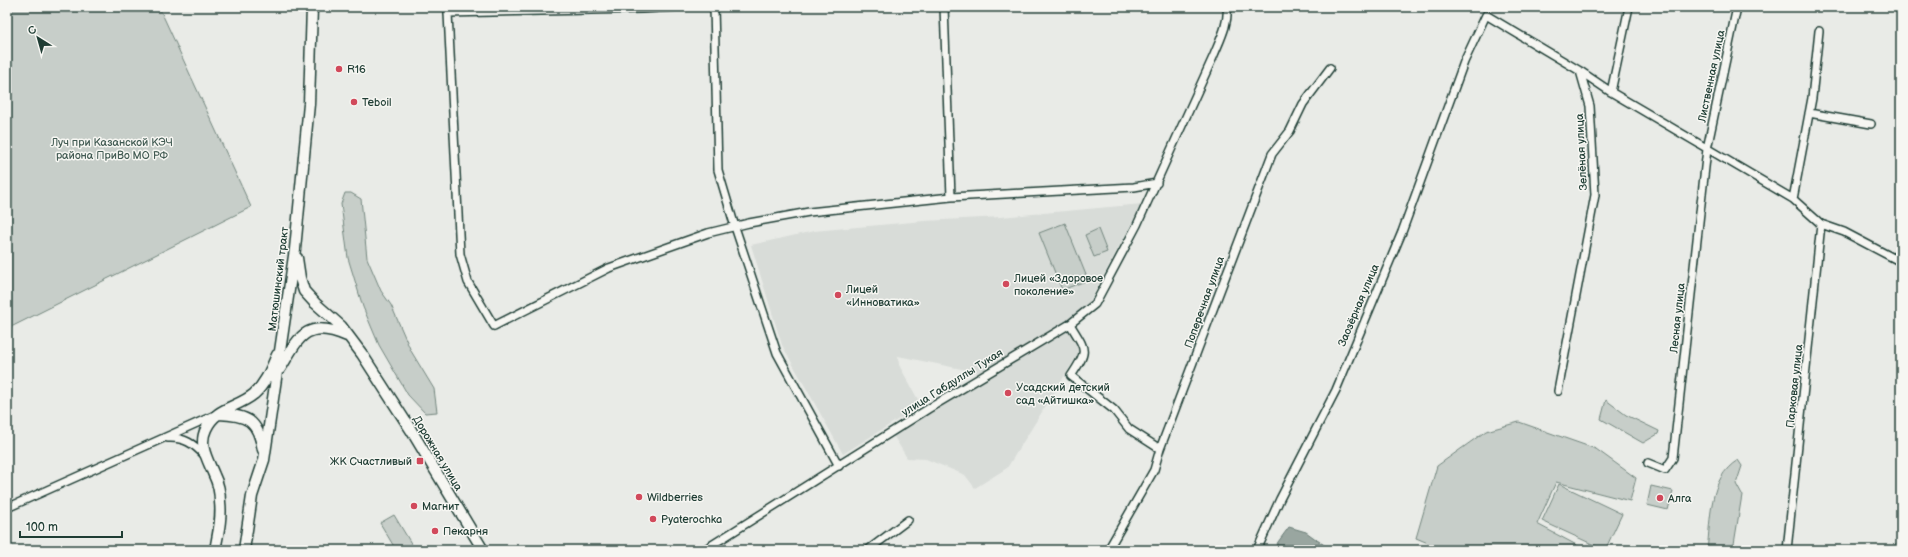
<svg xmlns="http://www.w3.org/2000/svg" width="1908" height="557" font-family="'Balsamiq Sans',sans-serif">
	<style>
		.built { fill: #d8dcd8 }
		.green { fill: #c7cec9; stroke: #73867e }
		.water { fill: #99a6a0; stroke: #687c75 }
		.lines { fill: none; stroke-linecap: round; stroke-linejoin: round }
		.street-casing { stroke: #1f3d34; stroke-width: 10 }
		.secondary-casing { stroke: #1f3d34; stroke-width: 13 }
		.street { stroke: #f6f6f2; stroke-width: 7 }
		.secondary { stroke: #f6f6f2; stroke-width: 10 }
		.poi-dot { fill: #d1495b; stroke: #f6f6f2; stroke-width: 1.5 }
		.labels { text-anchor: middle; stroke-width: 3; stroke-linejoin: round; paint-order: stroke }
		.poi-label { font-size: 11px; fill: #1f3d34; stroke: #f6f6f2; text-anchor: start }
		.street-label { font-size: 11px; fill: #1f3d34; stroke: #f6f6f2 }
		.park-label { font-size: 11px; fill: #415a52; stroke: #f6f6f2 }
	</style>
	<rect width="100%" height="100%" fill="#e9ebe7"/>
	<filter id="ink" filterUnits="userSpaceOnUse"><feTurbulence type="fractalNoise" baseFrequency=".025" numOctaves="2"/><feDisplacementMap in="SourceGraphic" scale="8" xChannelSelector="R" yChannelSelector="G"/><feConvolveMatrix kernelMatrix="1 2 1 2 8 2 1 2 1" color-interpolation-filters="sRGB"/></filter>
	<g filter="url(#ink)">
		<path class="built" d="M1142,204L1086,308L1066,322L981,373L898,356L899,365L921,405L843,454L782,345L751,245L814,231L924,221L1001,217Z
			M1068,329L1080,348V351L1007,468L975,488L965,475L926,459L907,458L893,435Z"/>
		<path class="green" d="M7,7H159L251,207L7,329Z
			M345,193H351L361,199L367,258L381,291L391,305L411,351L434,389L437,412L425,413L408,395L379,345L363,307L348,258L341,204Z
			M1065,223L1088,280L1062,290L1039,233Z
			M1098,229L1107,252L1094,257L1085,235Z
			M1606,400L1626,415L1659,431L1658,434L1643,443L1601,419Z
			M1519,422L1596,449L1636,478L1630,501L1556,482L1537,524L1586,550H1434L1428,543L1416,538L1437,466L1486,431Z
			M1738,460L1742,466L1736,484L1742,495L1733,550H1707C1711,520 1708,478 1738,460Z
			M1559,484L1622,514L1605,550L1542,521Z
			M1651,486L1673,491L1668,510L1647,505Z
			M394,515L412,545L404,550H396L380,523Z"/>
		<path class="water" d="M1289,527L1306,532L1331,550H1274L1278,542Z"/>
		<g class="lines">
			<defs>
				<path id="street" d="M676,7L642,9L448,13L460,254L468,282L494,326L609,268L708,233L749,223L809,212L951,197L1134,187L1157,183
					M714,7L718,170L735,227L777,353L839,466
					M944,7L951,197
					M1580,71L1611,92L1793,199L1821,224L1844,232L1901,262
					M1611,92L1629,7
					M1809,113L1871,124
					M1793,199L1812,98L1819,31
					M1070,324C1086,351 1089,349 1071,376L1114,410L1129,429L1160,449
					M168,438C184,437 194,444 204,455
					M1648,463L1665,470L1673,458L1707,149L1737,7
					M7,508L215,415
					M704,550L928,409L1070,324L1095,304L1137,225L1214,55C1220,40 1229,23 1227,7
					M868,550L908,520
					M1108,550L1154,470L1160,449L1272,154L1290,131L1303,104L1330,68
					M1257,550L1280,499L1336,390L1402,232L1464,62L1486,15L1580,71L1590,106L1595,195L1558,391
					M1787,550L1821,224"/>
				<path id="secondary" d="M297,258L300,278L304,291L315,303L341,326L362,354L411,430L483,550
					M280,369C299,337 306,318 347,336
					M219,414C247,415 258,420 263,450
					M215,550C218,534 222,518 220,502C220,493 218,483 214,475C208,460 198,445 206,429C216,407 237,408 254,394C266,383 271,369 277,355
					M244,550L252,496L264,460L295,249L309,104L312,7"/>
			</defs>
			<use href="#street" class="street-casing"/>
			<use href="#secondary" class="secondary-casing"/>
			<use href="#street" class="street"/>
			<use href="#secondary" class="secondary"/>
		</g>
	</g>
	<g class="poi-dot">
		<circle cx="339" cy="69" r="4"/>
		<circle cx="354" cy="102" r="4"/>
		<circle cx="1006" cy="284" r="4"/>
		<circle cx="838" cy="295" r="4"/>
		<circle cx="1008" cy="393" r="4"/>
		<rect x="416" y="457" width="8" height="8" rx="2"/>
		<circle cx="639" cy="497" r="4"/>
		<circle cx="1660" cy="498" r="4"/>
		<circle cx="414" cy="506" r="4"/>
		<circle cx="653" cy="519" r="4"/>
		<circle cx="435" cy="531" r="4"/>
	</g>
	<g class="labels">
		<g class="poi-label">
			<text x="347" y="73">R16</text>
			<text x="362" y="106">Teboil</text>
			<text x="1014" y="282">Лицей «Здоровое<tspan x="1014" dy="13">поколение»</tspan></text>
			<text x="846" y="293">Лицей<tspan x="846" dy="13">«Инноватика»</tspan></text>
			<text x="1016" y="391">Усадский детский<tspan x="1016" dy="13">сад «Айтишка»</tspan></text>
			<text x="412" y="465" text-anchor="end">ЖК Счастливый</text>
			<text x="647" y="501">Wildberries</text>
			<text x="1668" y="502">Алга</text>
			<text x="422" y="510">Магнит</text>
			<text x="661" y="523">Pyaterochka</text>
			<text x="443" y="535">Пекарня</text>
		</g>
		<g class="street-label">
			<text transform="translate(1711 76) rotate(-78)" y="4">Лиственная улица</text>
			<text transform="translate(1581 152) rotate(-93)" y="4">Зелёная улица</text>
			<text transform="translate(278 279) rotate(-83)" y="4">Матюшинский тракт</text>
			<text transform="translate(1204 302) rotate(-70)" y="4">Поперечная улица</text>
			<text transform="translate(1358 305) rotate(-67)" y="4">Заозёрная улица</text>
			<text transform="translate(1677 318) rotate(-84)" y="4">Лесная улица</text>
			<text transform="translate(952 382) rotate(-32)" y="4">улица Габдуллы Тукая</text>
			<text transform="translate(1794 386) rotate(-84)" y="4">Парковая улица</text>
			<text transform="translate(438 453) rotate(59)" y="4">Дорожная улица</text>
		</g>
		<g class="park-label">
			<text x="112" y="146">Луч при Казанской КЭЧ<tspan x="112" dy="13">района ПриВо МО РФ</tspan></text>
		</g>
	</g>
	<rect width="1908" height="557" fill="none" stroke="#f6f6f2" stroke-width="24"/>
	<rect x="12" y="12" width="1884" height="533" fill="none" stroke="#1f3d34" stroke-width="1.5" filter="url(#ink)"/>
	<g transform="translate(38 38) rotate(323)" stroke="#f6f6f2" stroke-width="3" paint-order="stroke">
	<path d="M0-3L7 15L0 10L-7 15Z" fill="#1f3d34"/>
	<text y="-6" font-size="11" font-weight="bold" text-anchor="middle" fill="#1f3d34">С</text>
	</g>
	<path d="M20 531v6h102v-6" fill="none" stroke="#1f3d34" stroke-width="2"/>
	<text x="26" y="531" font-size="12" fill="#1f3d34" stroke="#f6f6f2" stroke-width="3" paint-order="stroke">100 m</text>
</svg>
